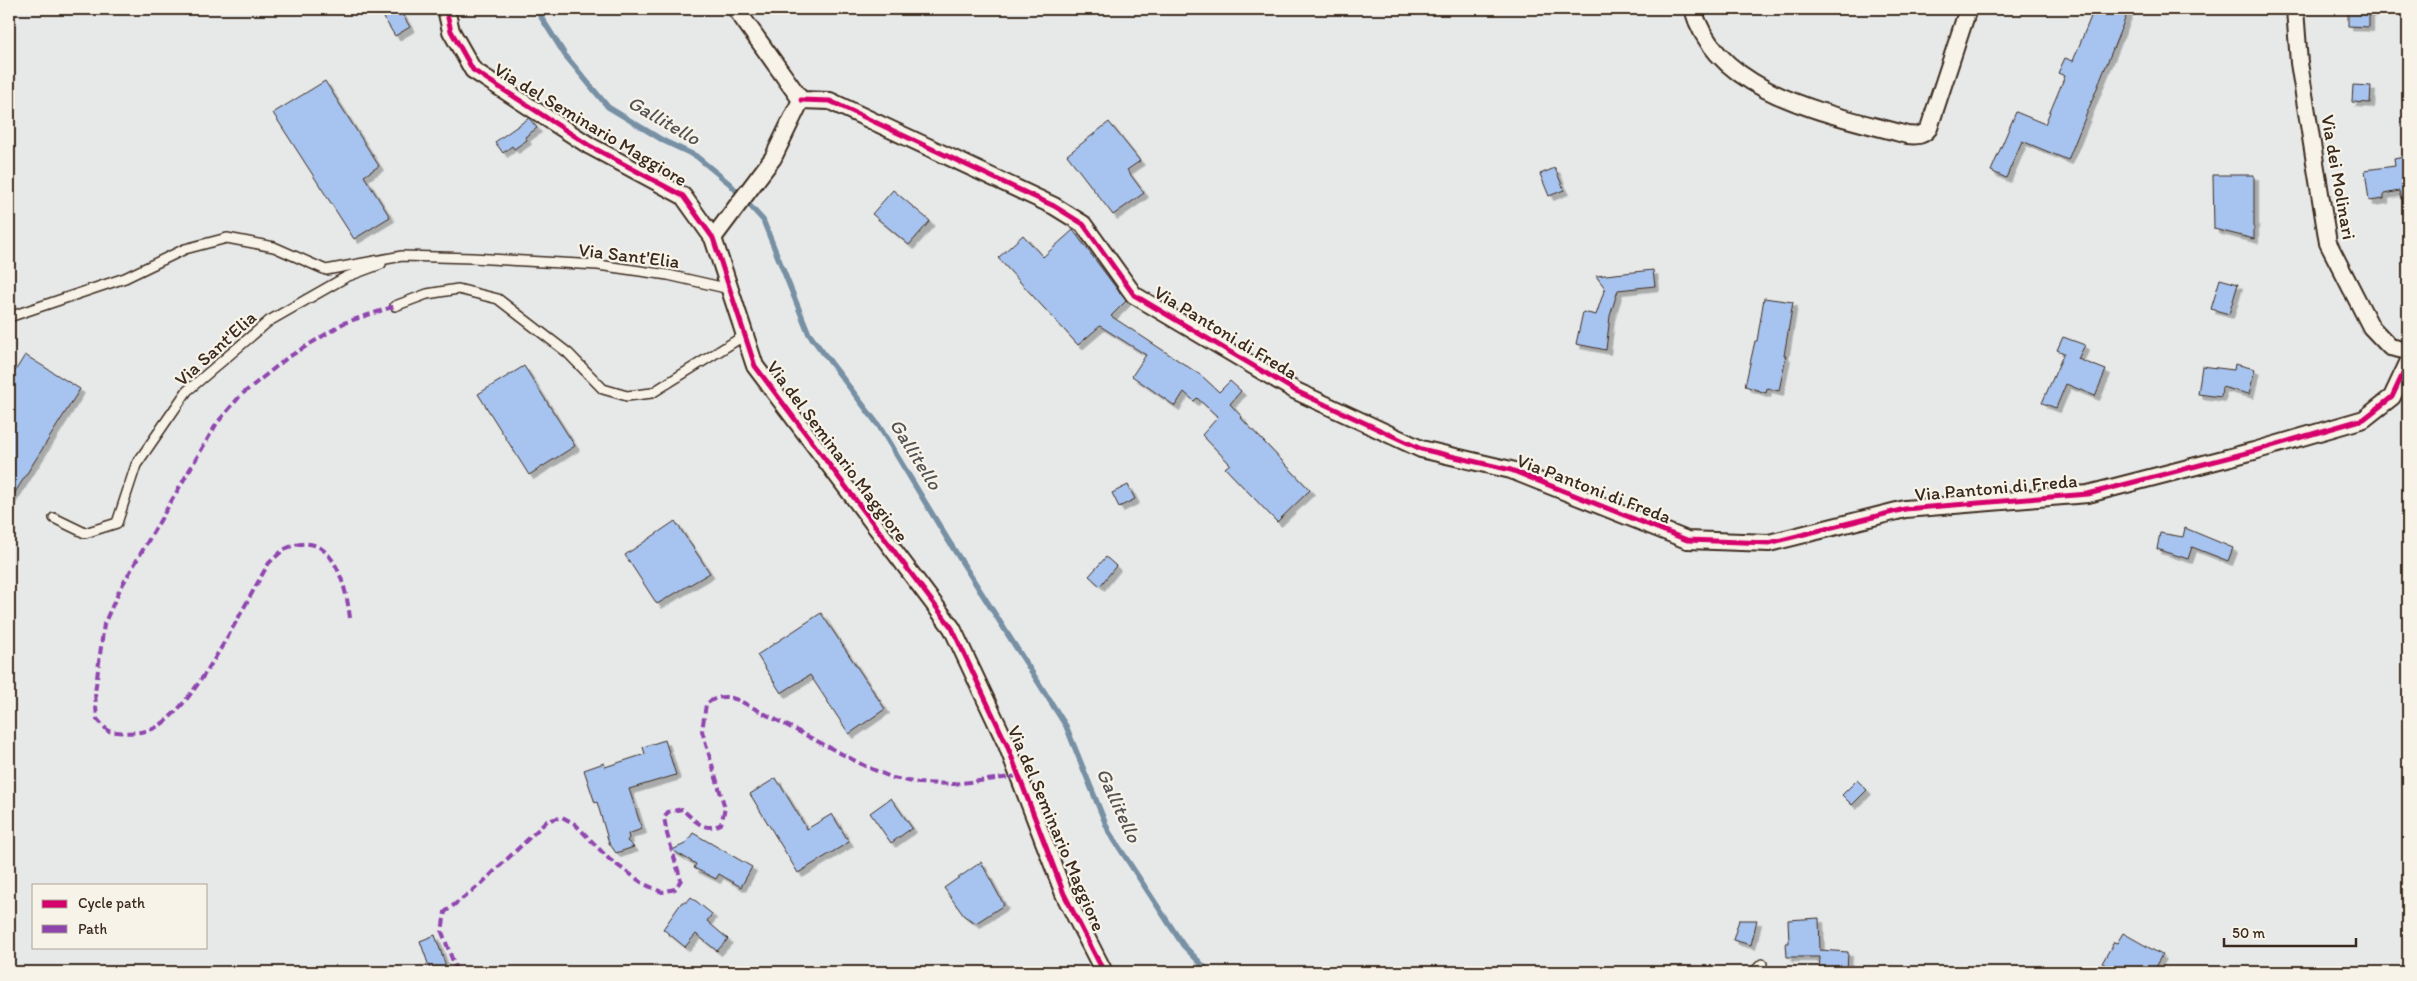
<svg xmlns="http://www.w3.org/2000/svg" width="2417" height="981" font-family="Itim,sans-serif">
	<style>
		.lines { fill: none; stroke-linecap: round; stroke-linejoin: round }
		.stream { stroke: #7790a4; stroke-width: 5.5 }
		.building { fill: #a7c3ef; stroke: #3b2a1e; filter: url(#shadow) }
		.service-casing { stroke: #3b2a1e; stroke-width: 12 }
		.minor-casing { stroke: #3b2a1e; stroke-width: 20 }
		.service { stroke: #f7f3e8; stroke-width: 9 }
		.minor { stroke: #f7f3e8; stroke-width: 16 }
		.quiet { stroke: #8e44ad; stroke-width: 4; stroke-dasharray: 8 4; stroke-linecap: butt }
		.cycleway-casing { stroke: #f7f3e8; stroke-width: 8 }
		.cycleway { stroke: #d6006c; stroke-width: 5 }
		.labels { text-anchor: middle; stroke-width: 4.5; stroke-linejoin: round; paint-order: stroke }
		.street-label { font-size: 19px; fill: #3b2a1e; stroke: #f7f3e8 }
		.water-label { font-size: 20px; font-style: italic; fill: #545456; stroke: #f7f3e8 }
	</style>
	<defs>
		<filter id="shadow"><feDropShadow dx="4.5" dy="4.5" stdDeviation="0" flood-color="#0004"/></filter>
	</defs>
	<rect width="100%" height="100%" fill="#e7e9e9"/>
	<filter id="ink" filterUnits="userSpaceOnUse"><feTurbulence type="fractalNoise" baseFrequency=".02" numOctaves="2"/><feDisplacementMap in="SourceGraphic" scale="10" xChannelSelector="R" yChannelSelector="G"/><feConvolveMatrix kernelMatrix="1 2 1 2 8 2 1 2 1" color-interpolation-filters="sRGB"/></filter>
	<g filter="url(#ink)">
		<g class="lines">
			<path class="stream" d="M536,9L565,55L608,107L664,141L696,156L730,184L763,220L809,334L879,426L948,540L1066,726L1109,832L1183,945L1209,972"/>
		</g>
		<path class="building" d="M399,9L410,27L395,36L384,18Z
			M2094,9H2129L2068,160L2022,141L2006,178L1991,171L2016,112L2045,124L2065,76L2058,73L2065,58L2073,61Z
			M2348,9H2369V27L2348,26Z
			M325,81L379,166L364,176L390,217L354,239L273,113Z
			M2353,85L2371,86L2370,103L2352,102Z
			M529,118L537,128L525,137L527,140L514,149L512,146L503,153L495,142Z
			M1109,122L1140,161L1127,170L1144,193L1113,215L1067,155Z
			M2408,156V199H2401L2399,191L2384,194V199L2369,201L2365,170L2395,166L2394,159Z
			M1555,168L1564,190L1549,196L1540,174Z
			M2213,175H2254V239L2214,229Z
			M893,190L930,221L909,245L872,214Z
			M1073,230L1126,301L1111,316L1202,376L1219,392L1230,381L1241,391L1230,404L1242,417L1241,418L1310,490L1277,522L1225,468L1230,464L1202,435L1218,417L1197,398L1194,401L1184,392L1175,406L1132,376L1146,355L1100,326L1078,345L998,258L1023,235L1043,257Z
			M1653,270L1655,286L1618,290L1610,316L1606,350L1576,344L1583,312L1596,315L1605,288L1596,276Z
			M2220,279L2238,284L2229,314L2211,309Z
			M1764,298L1793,302L1784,356H1786L1779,391L1767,388L1766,393L1745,386L1755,341H1757Z
			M2063,337L2085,345L2078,359L2106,370L2095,396L2066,384L2056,408L2042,403L2064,353L2057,350Z
			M25,355L80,389L9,502V381Z
			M2235,364L2255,369L2249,394L2222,387L2221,397L2198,394L2202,366L2234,370Z
			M524,366L575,446L529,475L478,394Z
			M1128,485L1135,499L1119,507L1112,493Z
			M675,521L710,573L657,604L625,555Z
			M2185,528L2233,548L2228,561L2192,547L2188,559L2157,549L2160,533L2183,537Z
			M1106,557L1116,566L1100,586L1089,576Z
			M821,613L885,709L849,734L810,675L781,693L757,655Z
			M665,740L676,775L629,789L642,829L628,834L629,838L627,841L634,847L616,853L609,843L597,802L595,803L584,770L604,763L605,767L645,754L643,747Z
			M776,778L807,829L832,814L849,842L798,873L750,794Z
			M1857,780L1867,790L1852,805L1842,795Z
			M891,798L912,828L891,843L870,813Z
			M693,833L752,867L741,887L719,874L716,879L694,868L696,864L672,850L685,844Z
			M981,862L1004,905L976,923L964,916L944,888Z
			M691,897L712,914L707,921L728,939L717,951L696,934L685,947L663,929L682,902H687Z
			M1819,918L1820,950L1848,952L1847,972H1819L1820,957H1787L1786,943H1789L1788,920Z
			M1739,920H1757L1751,945L1733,940Z
			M2123,933L2162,955L2152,972H2119L2102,963L2114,942L2117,943Z
			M435,935L448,972H431L420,941Z"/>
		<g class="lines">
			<defs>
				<path id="service" d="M395,306L427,294L458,289L498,299L568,353L603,389L627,396L652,393L745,335
					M9,317L125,278L185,249L227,238L274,247L326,270L402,256L472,258L598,265L668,275L730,289
					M54,518L85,533L117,523L136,465L187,391L269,321L346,277L381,264
					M1754,972L1762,964"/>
				<path id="minor" d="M446,9L451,31L473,70L590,146L683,196L713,238L755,366L952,628L1007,745L1064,894L1104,972
					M1693,9C1717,96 1833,114 1907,135C1917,136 1923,136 1929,128L1968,9
					M2295,9L2299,63L2328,243L2371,327L2390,347L2408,351
					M801,100L830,101L1054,206L1083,224L1134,295L1296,391L1421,449L1511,470L1687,540L1769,543L1905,509L2088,494L2254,451L2364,419L2392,397L2408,363
					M713,238L773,158L801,100L736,9"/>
			</defs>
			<use href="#service" class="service-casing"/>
			<use href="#minor" class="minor-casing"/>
			<use href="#service" class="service"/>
			<use href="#minor" class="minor"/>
			<path class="quiet" d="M350,618C346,586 333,527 287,548C281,551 275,558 269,563C245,602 192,716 150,730C136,734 122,733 108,731L97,719L95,693L104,624L120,589L217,423L241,395L287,358L344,323L395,306
				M457,972L442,932L445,912L481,884L547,821L562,817L575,824L610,860L644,884L662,892L675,889L681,880L667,834L664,817L668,812L682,809C694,820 704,833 721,824L725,808L702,731L706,704C717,696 725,695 738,700L865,766L893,778L918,783L954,784L1019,776"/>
			<defs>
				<path id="cycleway" d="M446,9L451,31L473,70L590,146L683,196L713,238L755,366L952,628L1007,745L1064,894L1104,972
					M801,100L830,101L1054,206L1083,224L1134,295L1296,391L1421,449L1511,470L1687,540L1769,543L1905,509L2088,494L2254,451L2364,419L2392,397L2408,363"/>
			</defs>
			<use href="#cycleway" class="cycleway-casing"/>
			<use href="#cycleway" class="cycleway"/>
		</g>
	</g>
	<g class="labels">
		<g class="street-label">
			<text transform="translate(591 124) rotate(31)" y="7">Via del Seminario Maggiore</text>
			<text transform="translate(2339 177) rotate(80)" y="7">Via dei Molinari</text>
			<text transform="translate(629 255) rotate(7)" y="7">Via Sant'Elia</text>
			<text transform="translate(1226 332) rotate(31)" y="7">Via Pantoni di Freda</text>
			<text transform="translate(215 348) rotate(-42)" y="7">Via Sant'Elia</text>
			<text transform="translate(838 451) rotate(53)" y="7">Via del Seminario Maggiore</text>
			<text transform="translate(1996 487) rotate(-5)" y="7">Via Pantoni di Freda</text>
			<text transform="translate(1594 488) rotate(21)" y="7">Via Pantoni di Freda</text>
			<text transform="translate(1057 828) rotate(67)" y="7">Via del Seminario Maggiore</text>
		</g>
		<g class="water-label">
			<text transform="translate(664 120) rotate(30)" y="7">Gallitello</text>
			<text transform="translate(916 454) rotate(58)" y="7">Gallitello</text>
			<text transform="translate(1119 805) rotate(65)" y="7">Gallitello</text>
		</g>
	</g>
	<rect width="2417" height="981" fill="none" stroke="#f7f3e8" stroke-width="30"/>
	<rect x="15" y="15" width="2387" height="951" fill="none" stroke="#3b2a1e" stroke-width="2" filter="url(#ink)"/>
	<rect x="32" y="884" width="175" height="65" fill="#f7f3e8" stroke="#aca397"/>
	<rect x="42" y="900" width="25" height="8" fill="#d6006c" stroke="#aca397"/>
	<text x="78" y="908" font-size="15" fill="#3b2a1e">Cycle path</text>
	<rect x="42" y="925" width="25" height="8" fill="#8e44ad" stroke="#aca397"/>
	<text x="78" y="934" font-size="15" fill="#3b2a1e">Path</text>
	<path d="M2224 938v8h132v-8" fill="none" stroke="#3b2a1e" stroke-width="2.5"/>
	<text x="2232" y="938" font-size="15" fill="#3b2a1e" stroke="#f7f3e8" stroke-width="4" paint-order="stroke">50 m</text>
</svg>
